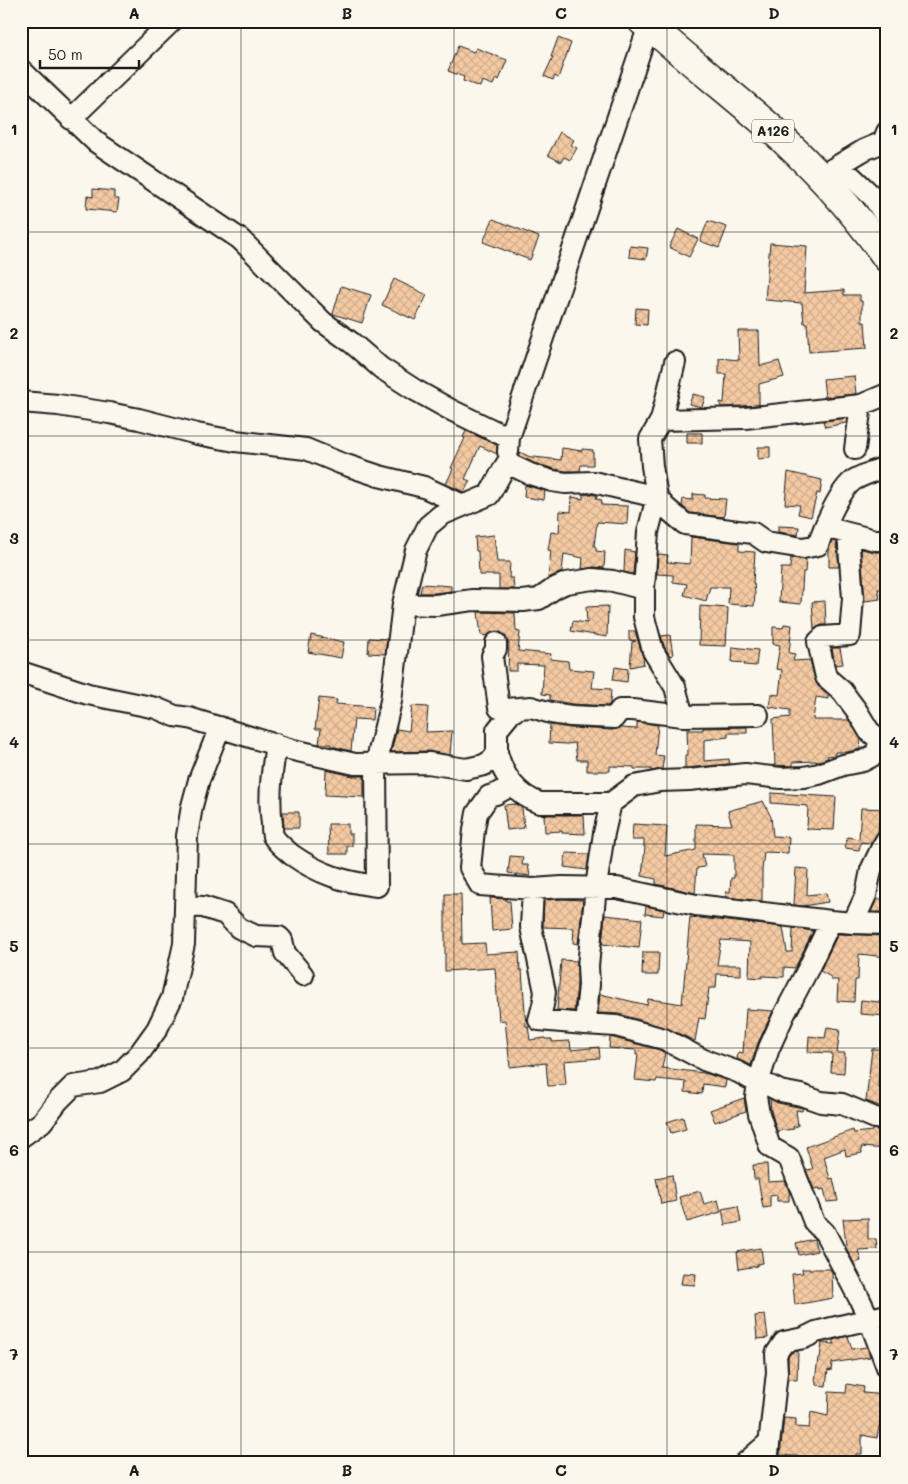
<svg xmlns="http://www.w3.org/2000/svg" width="908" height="1484" font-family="Mali,sans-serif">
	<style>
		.building { fill: url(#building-cross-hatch); stroke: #1c1c1c }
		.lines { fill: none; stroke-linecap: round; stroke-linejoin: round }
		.minor-casing { stroke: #1c1c1c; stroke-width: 24 }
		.highway-casing { stroke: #1c1c1c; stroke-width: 31 }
		.minor { stroke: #fbf7ec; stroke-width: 20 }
		.highway { stroke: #fbf7ec; stroke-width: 28 }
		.grid { fill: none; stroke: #1c1c1c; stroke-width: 1; stroke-opacity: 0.55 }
		.labels { text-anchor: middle; stroke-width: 5; stroke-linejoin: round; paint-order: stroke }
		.shield { fill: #fbf7ec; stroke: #5f5e5a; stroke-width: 1 }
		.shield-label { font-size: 14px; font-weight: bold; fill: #1c1c1c }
		.neatline { fill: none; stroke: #1c1c1c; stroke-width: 2 }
		.grid-label { font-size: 16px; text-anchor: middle; font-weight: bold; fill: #1c1c1c }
	</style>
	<defs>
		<pattern id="building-cross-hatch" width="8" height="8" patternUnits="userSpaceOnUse" patternTransform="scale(1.25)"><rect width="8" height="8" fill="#f4caa3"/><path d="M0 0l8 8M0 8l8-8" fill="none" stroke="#d1ad8c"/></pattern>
	</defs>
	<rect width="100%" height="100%" fill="#fbf7ec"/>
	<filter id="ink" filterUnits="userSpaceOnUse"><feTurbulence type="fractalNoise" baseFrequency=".02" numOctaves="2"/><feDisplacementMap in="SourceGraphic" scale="10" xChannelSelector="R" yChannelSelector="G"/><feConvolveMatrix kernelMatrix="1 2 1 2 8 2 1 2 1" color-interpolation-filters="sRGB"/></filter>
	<g filter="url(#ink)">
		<path class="building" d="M558,38L571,43L558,78L555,76L553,80L544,76L553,57H551Z
			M458,46L474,52L476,48L507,60L499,80L496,78L493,85L482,81L480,87L463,81L464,77L448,71Z
			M560,132L574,140L571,145L577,148L570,160L564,157L561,162L548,155Z
			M93,189L114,191V199H119L117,212L86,209L87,196L93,197Z
			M493,219L539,237L530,260L483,242Z
			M708,221L727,227L719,248L700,241Z
			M678,229L698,239L689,257L669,247Z
			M770,243L807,246L804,293L844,290V295H860V301H862V322H865L867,348L809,352L807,323H804L802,303L765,300Z
			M630,246L648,248L646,259L629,257Z
			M394,279L427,295L415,320L382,305Z
			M341,286L371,295L362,323L333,314Z
			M636,308L648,309L647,325L635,324Z
			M738,331H759L760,366L779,361L784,377L759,384V405L721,407L720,402L724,403L726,374H719V358L739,360Z
			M854,376L856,394L825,397L823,379Z
			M693,394L705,397L702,407L689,404Z
			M847,418L846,423L825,427L823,421Z
			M466,431L497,445V454L480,446L465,479L470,481L464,492L446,484L453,469L451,468L465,438L463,437Z
			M687,433H702V443H687Z
			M758,447H770V458L758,459Z
			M562,448L582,451V449L593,450V465H581L580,471H566L555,469L534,463L519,456L520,452L534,459V457L561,460Z
			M788,472L822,480L820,494L817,493L811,517L798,514L800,505L785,504Z
			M525,485L545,491L544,500L524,497Z
			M583,494L597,495L596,499L602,500L601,505L628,506L627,524L597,522L594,546L596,547V551L605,552L604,568L594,567L582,569L583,558L564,554L562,572L548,578L551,551L548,550L551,532L559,533L560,511L571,512L572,497L583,499Z
			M693,494L705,495V498L726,499L724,517L690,513L682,506L683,499L693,500Z
			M778,526L799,527L798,535L778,532Z
			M494,535L497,562H510L509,578H513L514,589H499V575H479L478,551H476L475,537Z
			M691,537L739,543V551L755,552L753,583H754L755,594L754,606L728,604L729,587H710L706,601L684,595L687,584L673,582V575L657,574L658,554L668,555L667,562L690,564Z
			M832,541L837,542L836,549L837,548L839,567H829V549Z
			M861,549L875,552H887V589H878L880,599L865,601Z
			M625,550L635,552L633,574L624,572Z
			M791,558L806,560L805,572H803L801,604L779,602L781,568H790Z
			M422,584L451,586V591L435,593H420Z
			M825,601L826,625H821L814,629L812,602Z
			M608,606L607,637L571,631L573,621L587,623L586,607Z
			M700,606L728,608L726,646L699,645Z
			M478,612L515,613L516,631L520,632L518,651L551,654L550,659L568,661L569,669L594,671L592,688L611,689L610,703L608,706L572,704L550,700V695L542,694L544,665L517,664V671H508L509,643H508L506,638L502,633L496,631L491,633L487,636L481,635Z
			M784,624L792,625L789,653L795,654L793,661L810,660L815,680L818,686L828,695V699L816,697L813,720H849L861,739L860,749L847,752H835V755L827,756L828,758L816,762V761L793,762V766L775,765L773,719L790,717V710L769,707L771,694L779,695L782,670L776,669L780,645L773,644V627L783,628Z
			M629,631H635L642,654L644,660H643L644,664L630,667L632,642L636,641L629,640Z
			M311,635L344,642L341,658L308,652Z
			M670,635L673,655L670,656L664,646L661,636Z
			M369,638L387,639L385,654L368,653Z
			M733,647L758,650L756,666L744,665L745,663L732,662Z
			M832,648H840L843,664L835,665Z
			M615,667L628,669L627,682L613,680Z
			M319,698L337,700L336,704L373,707L372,720L354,719L351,751L331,746V744H319L321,729H315Z
			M412,706L428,707L426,732L452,731L450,755L428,751L391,752L397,729L409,731Z
			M637,722L658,725L655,755L664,756L662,769L651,771V769H634V767L610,766V771H587V760H577L575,743L567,744L549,743L550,725L570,728L613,730L620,728L637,729Z
			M747,727V733H728V737L704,740V761L729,759L730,764L685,768V755H688L687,730H703V728Z
			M326,770L353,776H364V797L325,795Z
			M771,793L836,797L834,830L807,829L808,806L771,803Z
			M763,801L771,817L773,836L789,837L788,853L764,852L762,870V901L726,897V892H730L731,878H734V855L702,854L705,867L697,868L695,893L656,884V879L642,876L645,847H644V840H632L633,824L667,826L665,856L696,850V824L732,825L728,811Z
			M516,804L522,808L524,828L507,830L504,805Z
			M861,808L887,809V822H879L878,832L871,843L861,842L859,850L845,848L847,837L859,839Z
			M283,812H299V828H284Z
			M544,815H584L585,834L562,833V831L545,832Z
			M328,824H348V834H352V846H347V854H329Z
			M566,853L589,854L587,870L564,867Z
			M510,856L523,857L522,865H528L530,876L508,873Z
			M796,868L808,869L807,895L826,893L828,902L803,906L794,905Z
			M445,894H461L462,944L485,943L486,954L519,952L520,970H522L526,1026H528L530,1040L545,1038V1039H552V1042L570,1041L571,1050L599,1047L600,1058L564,1061L566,1085L548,1086L546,1063L510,1067L505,1020L499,1021L495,968L445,971Z
			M490,898L506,899V901H510L512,929L492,931Z
			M562,899L583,900L578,944L573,943L574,928L543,927L544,900Z
			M877,899H887V912H871Z
			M646,906L664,910L663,916L645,914Z
			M605,915L642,919L639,948L602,944Z
			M690,917L783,927L787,952H792L793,928L813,931L795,968L784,967V977L762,976V978L749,977L750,942L721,940L717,965H741V975L717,974L716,988H709L705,1019L699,1018L695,1041L667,1028L619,1014L598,1013L600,994L647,1005L648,999L664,1001L682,1004Z
			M838,934L887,936V957L859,954L858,980H855L854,1002L837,1001L838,980H831V977L820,971Z
			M643,952H659L658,975H642Z
			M561,960L577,961V985L574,1011L557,1010Z
			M861,1000L887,1003V1016L860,1014Z
			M746,1009L773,1011L758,1043L751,1065L737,1059L738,1052L743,1053Z
			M827,1027L840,1029L837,1053H845L844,1073L831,1072L832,1053L808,1052L809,1036L825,1038Z
			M610,1037L660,1050L665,1053L662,1068L704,1073L726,1080L725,1087L703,1084L702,1094L685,1092L686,1082L657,1079L656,1082L635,1080L638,1055H636V1050L609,1048Z
			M872,1049H881L878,1087L883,1088L882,1107L866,1101Z
			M744,1098L746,1111L715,1122L710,1110Z
			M770,1099L778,1103L803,1108L802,1111L796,1110L798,1126L793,1127L794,1129L777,1131L771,1111Z
			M683,1117L686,1129L671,1133L667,1122Z
			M872,1129L887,1132V1149L861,1147L862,1153L846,1156L845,1149L824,1157L830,1179L833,1178L838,1201L827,1202L824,1189L820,1190V1188L814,1189L806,1170L813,1169L806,1147L853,1130L854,1133L872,1131Z
			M767,1164L768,1182L785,1181L790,1194H789V1201H777V1195L770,1196V1207L763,1208L758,1179H754L753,1165Z
			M672,1175L676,1201L661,1204L656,1178Z
			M700,1191L704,1204L718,1200L721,1212L687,1222L679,1197Z
			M738,1206L741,1222L725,1225L722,1209Z
			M868,1218V1239H876L877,1249L858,1250L861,1261L854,1263L845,1246L846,1245L843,1219Z
			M814,1239L817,1251L799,1255L796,1243Z
			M761,1248L763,1263L757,1264V1266L739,1269L737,1252Z
			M802,1269H830L832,1272L833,1298L795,1305L792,1274L803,1273Z
			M683,1273L696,1274L695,1285L681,1284Z
			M765,1315L768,1338L757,1339L755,1316Z
			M848,1336L852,1349L867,1347L870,1357L832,1363L831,1371L828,1370L826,1386L816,1385V1381H815L818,1358H820L822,1343L835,1344L833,1340Z
			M798,1351L797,1380L788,1379V1357L791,1353Z
			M847,1384L864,1387L863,1393L887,1395V1411H882L877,1438L862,1435V1454H856V1463H813V1461L805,1460L806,1457L780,1455L784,1418L796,1419V1427L809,1428L811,1412L828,1416L829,1392L846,1393Z"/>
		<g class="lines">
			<defs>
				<path id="minor" d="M21,70L96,142L240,239L323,322L352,343L381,368L415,390L451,410L509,438
					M71,119L172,21
					M834,168L864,150L883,142L887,132
					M820,177L834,168L852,177L873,197L887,219
					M675,362L661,420L650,439L652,466L657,497L648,532L644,589V617L653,651L675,687L683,716
					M21,402L58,405L109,413L139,419L197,434L235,441L306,449L340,463L379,476L424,487L463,505
					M661,420L745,418L861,405L887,394
					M855,449L861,405
					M508,452L509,438L649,25
					M836,530L875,540H887
					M848,534L853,598L850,635L823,637L818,642L826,677L842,691L857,711L869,731L880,740L887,742
					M403,604L436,605L473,600L523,601L539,599L555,588L566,583L593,579L613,581L644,589
					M496,643V649L492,656L499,708L506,709L519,708
					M21,672L88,694L156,708L175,716L189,718L289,749L355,764L428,763L466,769L484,765L492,760L497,753V730L511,713L519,708L531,707L551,713L571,716L614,718L620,710H633L683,716L758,715
					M276,744C272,771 268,797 272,824C272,828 272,833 273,836C277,843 286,850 292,855C319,874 344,882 377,886L376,764L391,701L403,604L416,550L428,526L441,515L489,495L507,463L530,474L552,481L565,483L593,482L657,497L665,507L685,524L753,533L766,542L803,548L818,545C823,529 840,489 854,480C864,474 876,471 887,466
					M497,753C503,775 517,796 540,803H611L634,786L660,781L689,780L745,774L781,778L804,777L819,774L843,765L863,761L876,754L880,740
					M512,785L496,794L489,796L477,813L474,830L470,868L480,885L533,889L562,887L617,888L696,905L831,921L853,923L887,924
					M533,889L531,927L545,992L543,1005L539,1020L585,1024L589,985L588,966L596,887L604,833L611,803
					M185,906L203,907L225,914L239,928L256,936L279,937L282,940L285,953L303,975
					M831,921L808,969L784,1015L769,1048L758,1083L756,1097L759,1114L770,1147L789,1158L814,1222L825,1233L859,1298L869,1319L887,1367
					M853,923L866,895L871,870L881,849L887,839
					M585,1024L616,1026L664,1039L704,1060L738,1072L758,1083L770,1086L780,1091L801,1095L821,1102L842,1104L875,1118L887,1120
					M21,1137L42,1122L58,1101L73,1086L100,1082L122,1071L139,1054L157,1029L172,998L184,944L187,836L192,806L199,780L220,727
					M745,1463L768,1443
					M767,1463L777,1372L776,1354L784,1342L804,1338L816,1332L832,1328L887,1315"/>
				<path id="highway" d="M642,21L649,25C687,59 727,90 765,123C810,163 852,208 887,258"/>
			</defs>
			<use href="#minor" class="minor-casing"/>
			<use href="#highway" class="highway-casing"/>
			<use href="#minor" class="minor"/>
			<use href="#highway" class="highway"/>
		</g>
	</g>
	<path class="grid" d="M241,21V1463M454,21V1463M667,21V1463M21,232H887M21,436H887M21,640H887M21,844H887M21,1048H887M21,1252H887"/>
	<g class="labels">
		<rect class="shield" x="752" y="119.5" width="42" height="23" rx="4"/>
		<g class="shield-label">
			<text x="773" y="136">A126</text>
		</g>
	</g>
	<rect width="908" height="1484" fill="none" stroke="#fbf7ec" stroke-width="55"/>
	<path d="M40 60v8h99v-8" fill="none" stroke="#1c1c1c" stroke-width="2.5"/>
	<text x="48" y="60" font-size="15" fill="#1c1c1c" stroke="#fbf7ec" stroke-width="4" paint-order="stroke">50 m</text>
	<rect x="28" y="28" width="852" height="1428" class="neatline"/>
	<g class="grid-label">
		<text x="134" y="19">A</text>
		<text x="347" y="19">B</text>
		<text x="561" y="19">C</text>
		<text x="774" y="19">D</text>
		<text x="14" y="135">1</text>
		<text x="894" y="135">1</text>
		<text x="14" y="339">2</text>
		<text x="894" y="339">2</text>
		<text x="14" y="544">3</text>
		<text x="894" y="544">3</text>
		<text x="14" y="748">4</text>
		<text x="894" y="748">4</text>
		<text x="14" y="952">5</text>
		<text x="894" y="952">5</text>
		<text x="14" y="1156">6</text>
		<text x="894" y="1156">6</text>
		<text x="14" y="1360">7</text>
		<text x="894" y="1360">7</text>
		<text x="134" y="1476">A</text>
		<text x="347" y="1476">B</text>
		<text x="561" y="1476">C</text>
		<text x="774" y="1476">D</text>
	</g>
</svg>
